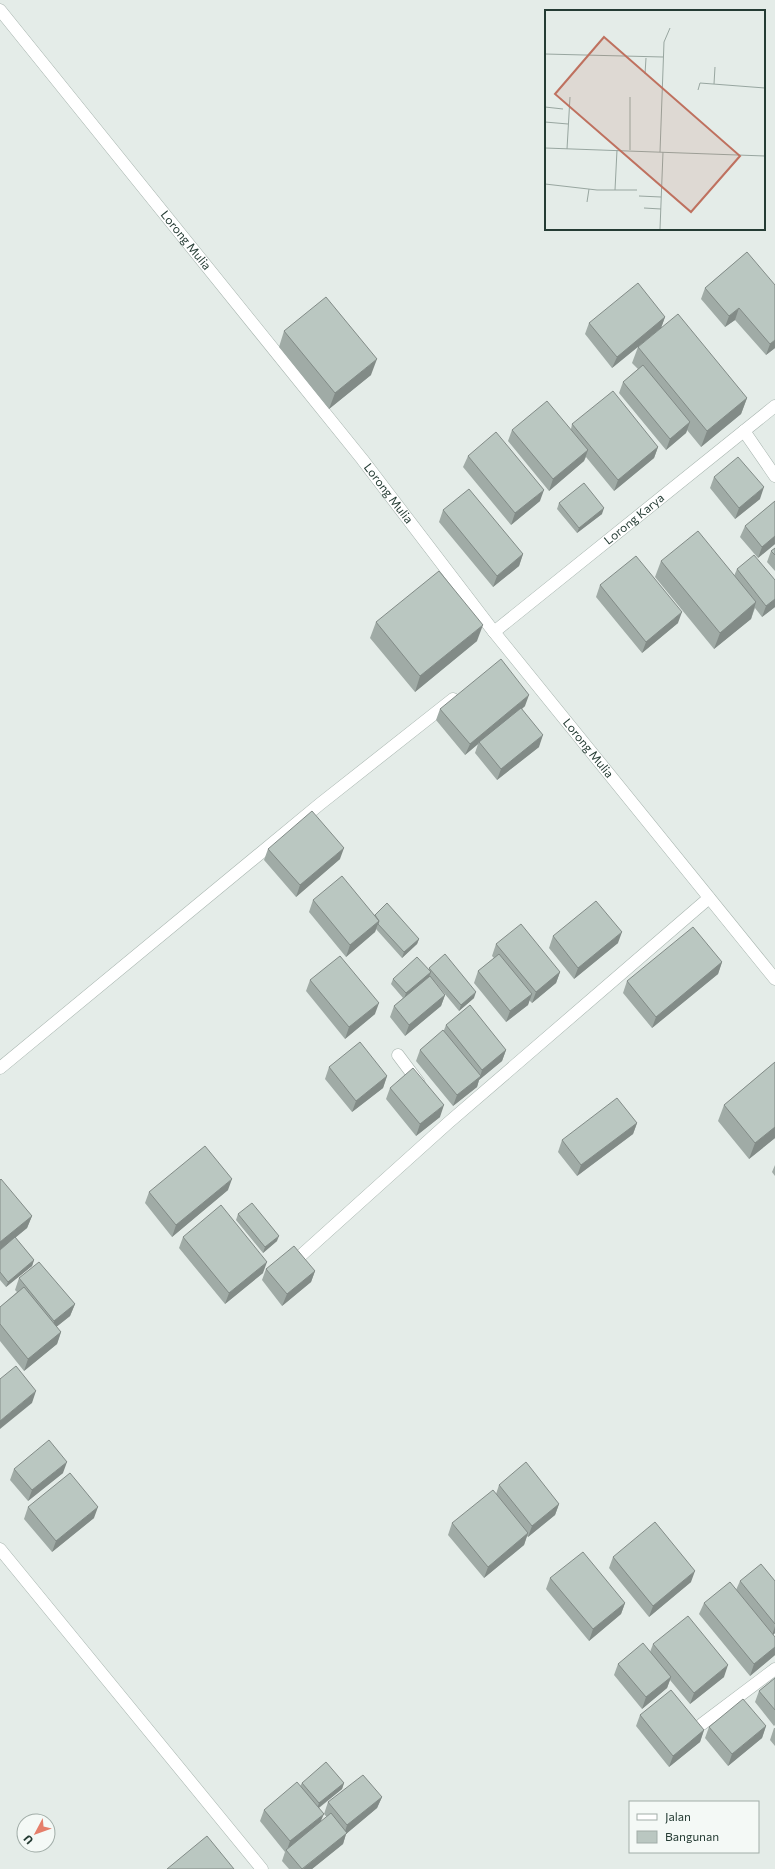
<svg xmlns="http://www.w3.org/2000/svg" width="775" height="1869" font-family="Commissioner,sans-serif">
	<style>
		.lines { fill: none; stroke-linecap: round; stroke-linejoin: round }
		.minor-casing { stroke: #a7b4ae; stroke-width: 13 }
		.minor { stroke: #fff; stroke-width: 12 }
		.wall { fill: #a0aba6 }
		.shaded-wall { fill: #828b87 }
		.building { fill: #bac7c1; stroke: #828b87 }
		.labels { text-anchor: middle; stroke-width: 3; stroke-linejoin: round; paint-order: stroke }
		.street-label { font-size: 12px; fill: #253c34; stroke: #f4f9f6 }
		.inset-road { fill: none; stroke: #98a6a0; stroke-width: 1 }
		.view { fill: #bf715f; fill-opacity: 0.15; stroke: #bf715f; stroke-width: 2 }
		.inset-edge { fill: none; stroke: #253c34; stroke-width: 2 }
	</style>
	<rect width="100%" height="100%" fill="#e4ece8"/>
	<g class="lines">
		<defs>
			<g id="minor">
				<path id="s1" d="M0,10L362,459L494,632L775,979"/>
				<path d="M744,431L775,476"/>
				<path id="s2" d="M494,632L775,406"/>
				<path d="M398,1055L419,1083"/>
				<path d="M0,1068L320,804L453,699"/>
				<path d="M297,1259L448,1123L709,898"/>
				<path d="M0,1549L262,1869"/>
				<path d="M702,1724L775,1669"/>
			</g>
		</defs>
		<use href="#minor" class="minor-casing"/>
		<use href="#minor" class="minor"/>
	</g>
	<path class="wall" d="M747,252L775,348L766,355L735,320L725,327L701,299L705,288Z
		M665,317L661,328L612,368L585,334L589,323Z
		M284,331L371,375L329,409L279,347Z
		M638,347L747,398L741,414L701,447L687,430L686,433L666,450L619,393L623,382L638,369L632,363Z
		M572,424L658,447L654,458L614,491L586,457L584,461L549,491L508,441L512,430L571,429Z
		M468,456L540,501L511,525L463,467Z
		M714,477L760,499L735,519L710,488Z
		M775,501V544L758,558L740,537L745,526Z
		M559,503L602,514L577,533L557,509Z
		M443,510L523,554L519,566L493,587L439,522Z
		M775,548V571L767,562L771,551Z
		M661,561L734,576L737,569L775,580V607L762,617L755,608L751,619L714,649L655,577Z
		M600,585L678,623L642,653L596,597Z
		M376,622L477,641L415,692L370,638Z
		M525,706L522,709L539,747L497,780L475,753L478,744L465,755L436,720L440,709Z
		M268,849L340,859L296,897L264,860Z
		M313,900L375,915L419,939L417,944L402,958L376,929L375,932L346,957L309,912Z
		M553,936L618,943L574,979L549,948Z
		M496,944L560,972L556,983L532,1003L529,1000L528,1005L506,1022L474,983L478,971L494,958L492,956Z
		M722,962L718,974L652,1028L623,993L627,981Z
		M429,968L474,998L459,1011L430,976L445,995L441,1006L405,1036L390,1017L394,1006L403,998L391,984L393,979L429,969Z
		M310,980L375,1014L345,1039L306,991Z
		M446,1025L506,1050L502,1061L479,1080L477,1087L453,1106L416,1061L420,1050L444,1030Z
		M775,1062V1138L749,1159L718,1121L724,1105Z
		M329,1067L387,1076L383,1088L352,1112L325,1079Z
		M390,1088L440,1117L416,1136L386,1099Z
		M637,1123L633,1134L577,1176L558,1152L562,1140Z
		M775,1165V1176L772,1172Z
		M0,1180L32,1216L27,1228L15,1238L34,1260L32,1266L6,1287L0,1280Z
		M228,1190L172,1237L145,1203L149,1192Z
		M238,1214L277,1241L263,1253L236,1220Z
		M183,1237L263,1273L225,1304L179,1248Z
		M266,1269L315,1271L311,1282L282,1306L262,1280Z
		M19,1278L75,1304L70,1316L56,1327L61,1332L57,1344L24,1371L0,1341V1307L17,1292L15,1290Z
		M14,1469L63,1473L28,1501L10,1480Z
		M499,1485L559,1504L555,1515L528,1537L527,1536L524,1545L484,1578L448,1535L452,1523L496,1494Z
		M28,1507L94,1518L52,1552L24,1519Z
		M613,1557L691,1582L649,1617L609,1568Z
		M550,1578L625,1603L621,1614L589,1641L546,1589Z
		M740,1581H775V1633L773,1635L775,1637V1655L750,1676L699,1614L704,1603L736,1590Z
		M653,1644L724,1677L690,1704L670,1680L667,1688L642,1709L614,1675L618,1664L650,1652Z
		M775,1678V1725L774,1726L755,1702L759,1691Z
		M640,1715L704,1730L700,1742L669,1767L636,1726Z
		M766,1726L762,1738L728,1766L705,1738L709,1727Z
		M774,1728H775V1746L770,1740Z
		M302,1783H344L342,1789L319,1808L321,1821L327,1817L324,1814L328,1802L382,1797L377,1808L346,1834L343,1844L312,1869H289L282,1861L285,1852L260,1821L264,1810L300,1786Z"/>
	<path class="shaded-wall" d="M739,308L735,320L725,327L729,316Z
		M665,317L661,328L612,368L617,357Z
		M775,340V348L766,355L770,344Z
		M377,359L371,375L329,409L335,393Z
		M747,398L741,414L701,447L707,431Z
		M690,422L686,433L666,450L670,439Z
		M658,447L654,458L614,491L618,480Z
		M588,450L584,461L549,491L553,479Z
		M764,487L760,499L735,519L739,508Z
		M544,490L540,501L511,525L515,513Z
		M604,508L602,514L577,533L579,528Z
		M775,536V544L758,558L762,547Z
		M523,554L519,566L493,587L497,576Z
		M775,599V607L762,617L766,606Z
		M756,602L751,619L714,649L720,633Z
		M682,612L678,623L642,653L646,642Z
		M483,625L477,641L415,692L420,676Z
		M529,695L525,706L480,743L479,742L478,744L465,755L470,744Z
		M543,735L539,747L497,780L501,769Z
		M344,848L340,859L296,897L300,885Z
		M379,921L375,932L346,957L350,945Z
		M622,932L618,943L574,979L578,968Z
		M419,939L417,944L402,958L404,952Z
		M722,962L718,974L652,1028L656,1017Z
		M431,972L429,977L404,999L406,993Z
		M560,972L556,983L532,1003L536,992Z
		M476,992L474,998L459,1011L461,1005Z
		M532,994L528,1005L506,1022L510,1011Z
		M445,995L441,1006L405,1036L409,1025Z
		M379,1003L375,1014L345,1039L349,1027Z
		M506,1050L502,1061L479,1080L477,1087L453,1106L457,1095L480,1077L482,1070Z
		M387,1076L383,1088L352,1112L356,1101Z
		M444,1105L440,1117L416,1136L420,1124Z
		M637,1123L633,1134L577,1176L581,1165Z
		M775,1127V1138L749,1159L755,1143Z
		M232,1179L228,1190L172,1237L176,1225Z
		M32,1216L27,1228L0,1250V1242Z
		M279,1236L277,1241L263,1253L265,1247Z
		M34,1260L32,1266L6,1287L8,1282Z
		M267,1262L263,1273L225,1304L229,1293Z
		M315,1271L311,1282L282,1306L287,1294Z
		M75,1304L70,1316L50,1332L54,1321Z
		M61,1332L57,1344L24,1371L28,1359Z
		M36,1391L32,1403L0,1429V1421Z
		M67,1462L63,1473L28,1501L32,1490Z
		M559,1504L555,1515L528,1537L532,1526Z
		M98,1507L94,1518L52,1552L56,1541Z
		M528,1533L524,1545L484,1578L488,1567Z
		M695,1571L691,1582L649,1617L653,1606Z
		M625,1603L621,1614L589,1641L593,1629Z
		M775,1626V1633L772,1636Z
		M775,1647V1655L750,1676L754,1664Z
		M728,1665L724,1677L690,1704L694,1693Z
		M671,1677L667,1688L642,1709L646,1697Z
		M766,1726L762,1738L728,1766L732,1754Z
		M704,1730L700,1742L669,1767L673,1756Z
		M344,1783L342,1789L317,1809L319,1803Z
		M382,1797L377,1808L346,1834L343,1844L312,1869H303L344,1835L347,1825Z
		M324,1814L319,1825L287,1850L290,1841Z"/>
	<path class="building" d="M747,252L775,285V340L770,344L739,308L729,316L705,288Z
		M638,283L665,317L617,357L589,323Z
		M326,297L377,359L335,393L284,331Z
		M678,314L747,398L707,431L638,347Z
		M643,365L690,422L670,439L623,382Z
		M613,391L658,447L618,480L572,424Z
		M547,401L588,450L553,479L512,430Z
		M496,432L544,490L515,513L468,456Z
		M738,457L764,487L739,508L714,477Z
		M584,483L604,508L579,528L559,503Z
		M469,489L523,554L497,576L443,510Z
		M775,501V536L762,547L745,526Z
		M698,531L756,602L720,633L661,561Z
		M775,548V555L771,551Z
		M754,555L775,580V599L766,606L737,569Z
		M636,556L682,612L646,642L600,585Z
		M439,571L483,625L420,676L376,622Z
		M501,659L529,695L470,744L440,709Z
		M521,708L543,735L501,769L479,742Z
		M312,811L344,848L300,885L268,849Z
		M342,876L379,921L350,945L313,900Z
		M596,901L622,932L578,968L553,936Z
		M387,903L419,939L404,952L378,924L379,921L375,915Z
		M521,924L560,972L536,992L496,944Z
		M693,927L722,962L656,1017L627,981Z
		M445,954L476,992L461,1005L429,968Z
		M499,954L532,994L510,1011L478,971Z
		M340,956L379,1003L349,1027L310,980Z
		M417,957L431,972L406,993L393,979Z
		M430,976L445,995L409,1025L394,1006Z
		M470,1005L506,1050L482,1070L446,1025Z
		M443,1030L481,1076L457,1095L420,1050Z
		M360,1042L387,1076L356,1101L329,1067Z
		M775,1062V1127L755,1143L724,1105Z
		M413,1068L444,1105L420,1124L390,1088Z
		M617,1098L637,1123L581,1165L562,1140Z
		M205,1146L232,1179L176,1225L149,1192Z
		M1,1179L32,1216L0,1242V1180Z
		M252,1203L279,1236L265,1247L238,1214Z
		M221,1205L267,1262L229,1293L183,1237Z
		M15,1237L34,1260L8,1282L0,1272V1250Z
		M294,1246L315,1271L287,1294L266,1269Z
		M39,1262L75,1304L54,1321L19,1278Z
		M24,1287L61,1332L28,1359L0,1324V1307Z
		M16,1366L36,1391L0,1421V1379Z
		M49,1440L67,1462L32,1490L14,1469Z
		M526,1462L559,1504L532,1526L499,1485Z
		M70,1473L98,1507L56,1541L28,1507Z
		M493,1490L528,1533L488,1567L452,1523Z
		M655,1522L695,1571L653,1606L613,1557Z
		M583,1552L625,1603L593,1629L550,1578Z
		M761,1564L775,1581V1624L740,1581Z
		M730,1582L775,1637V1647L754,1664L704,1603Z
		M688,1616L728,1665L694,1693L653,1644Z
		M643,1643L671,1677L646,1697L618,1664Z
		M775,1678V1710L759,1691Z
		M671,1690L704,1730L673,1756L640,1715Z
		M743,1699L766,1726L732,1754L709,1727Z
		M326,1762L344,1783L319,1803L302,1783Z
		M363,1775L382,1797L347,1825L328,1802Z
		M297,1782L324,1814L290,1841L264,1810Z
		M331,1813L347,1833L302,1869L286,1850Z
		M207,1836L234,1869H167Z"/>
	<g class="labels">
		<g class="street-label">
			<text dy="4" stroke="none"><textPath href="#s1" startOffset="296">Lorong Mulia</textPath></text>
			<text dy="4" stroke="none"><textPath href="#s1" startOffset="620">Lorong Mulia</textPath></text>
			<text dy="4" stroke="none"><textPath href="#s2" startOffset="180">Lorong Karya</textPath></text>
			<text dy="4" stroke="none"><textPath href="#s1" startOffset="944">Lorong Mulia</textPath></text>
		</g>
	</g>
	<g transform="translate(545 10)">
		<rect width="220" height="220" fill="#e4ece8"/>
		<path class="inset-road" d="M0,44L118,47M100,64L101,48M169,74L170,57M153,80L155,73L220,78M85,87V140M0,97L18,99M0,112L23,114M0,138L220,146M22,139L25,87M115,142L119,32L125,18M0,174L52,180H92M70,180L72,140M94,186L116,187M42,192L44,179M99,198L116,199M115,219L118,142"/>
		<path class="view" d="M59,27L195,146L146,202L10,84Z"/>
		<rect width="220" height="220" class="inset-edge"/>
	</g>
	<rect x="629" y="1801" width="130" height="52" fill="#f4f9f6" stroke="#a1ada8"/>
	<rect x="637" y="1814" width="20" height="6" fill="#ffffff" stroke="#a1ada8"/>
	<text x="665" y="1821" font-size="12" fill="#253c34">Jalan</text>
	<rect x="637" y="1831" width="20" height="12" fill="#bac7c1" stroke="#a1ada8"/>
	<text x="665" y="1841" font-size="12" fill="#253c34">Bangunan</text>
	<g transform="translate(36 1833) rotate(229)"><circle r="19" fill="#f4f9f6" stroke="#a1ada8"/>
	<path d="M0-3L7 15L0 10L-7 15Z" fill="#e57e6a"/>
	<text y="-6" font-size="11" font-weight="bold" text-anchor="middle" fill="#253c34">U</text>
	</g>
</svg>
